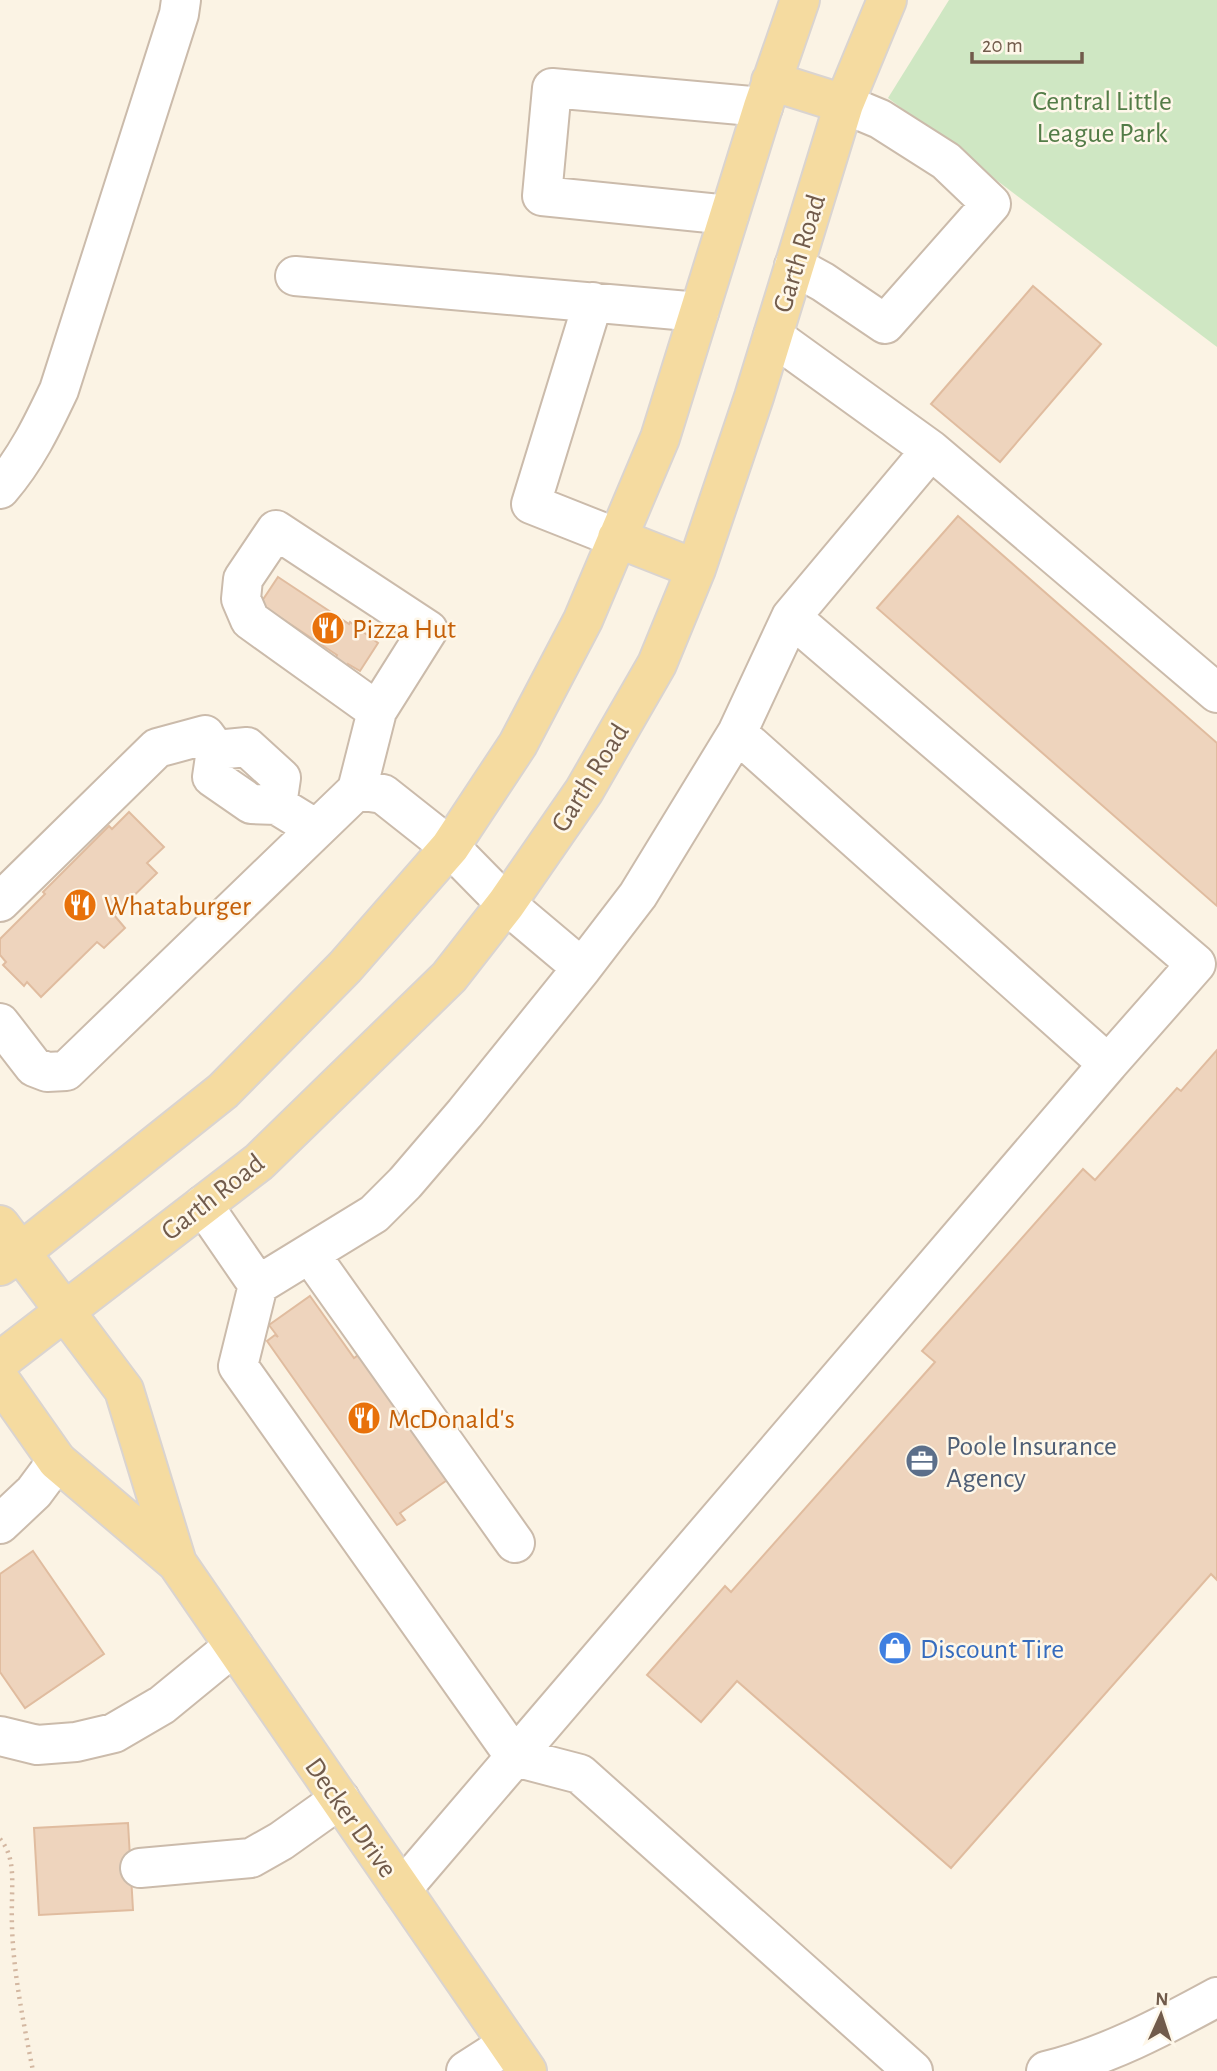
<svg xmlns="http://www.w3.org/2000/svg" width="1217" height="2071" font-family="'Alegreya Sans',sans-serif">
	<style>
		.green { fill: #cfe7c3 }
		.building { fill: #eed4bd; stroke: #e0bc9f; stroke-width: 2 }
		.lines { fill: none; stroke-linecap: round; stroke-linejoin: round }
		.minor-casing { stroke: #cbbbab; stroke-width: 42 }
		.major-casing { stroke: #dad4d0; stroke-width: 42 }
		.path { stroke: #d3b7a1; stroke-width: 4.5; stroke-dasharray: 2 5; stroke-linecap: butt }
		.minor { stroke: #fff; stroke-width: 38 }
		.major { stroke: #f5dba0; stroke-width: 38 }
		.labels { text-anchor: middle; stroke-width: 5; stroke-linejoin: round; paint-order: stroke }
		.park-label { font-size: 28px; fill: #537c47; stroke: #fef7e9 }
		.street-label { font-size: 28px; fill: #715b4b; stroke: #fef7e9 }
		.food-label { font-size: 28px; fill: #c56008; stroke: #fef7e9; text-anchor: start }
		.service-label { font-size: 28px; fill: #4e5e75; stroke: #fef7e9; text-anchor: start }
		.shop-label { font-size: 28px; fill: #366cbe; stroke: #fef7e9; text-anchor: start }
	</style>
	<rect width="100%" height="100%" fill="#fbf3e4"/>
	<path class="green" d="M949,0H1217V347L888,98Z"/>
	<path class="building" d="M1033,286L1101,344L1000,462L931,404Z
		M958,516L1217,743V906L877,608Z
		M278,577L349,624L350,622L378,643L360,671L348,664L347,667L335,659L337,655L260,604Z
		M129,812L164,847L147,863L157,873L114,915L125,928L104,948L97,942L41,997L27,982L24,986L3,965L6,962L0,955V939L45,894L43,892L109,826L112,829Z
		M1217,1050V1580L1211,1574L951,1868L737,1681L701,1722L647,1675L725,1586L731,1592L935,1362L922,1351L1083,1169L1095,1180L1177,1088L1181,1091Z
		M310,1296L354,1358L361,1353L450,1478L400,1513L405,1520L397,1525L267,1341L275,1335L278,1337L269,1325Z
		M33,1551L104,1654L25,1708L0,1672V1574Z
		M128,1823L133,1910L39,1915L34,1828Z"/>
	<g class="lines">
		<defs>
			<path id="minor" d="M729,215L542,196L552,88L763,107
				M794,266L823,282L885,324L991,204L946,161L880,119L844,104
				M295,276L699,312
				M593,302L531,504L617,538
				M931,450L1217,693
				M0,489C26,459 42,426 59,390L179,14L181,0
				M791,617L1196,964L1108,1064
				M216,750L247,747L281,778L277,805
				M357,790L377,711L428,630L276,530L243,579L241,599L250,620L377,711
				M0,902L157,748L205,735L216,750L212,777L251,804L277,805L316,829
				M0,1023L34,1067L47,1072L66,1071L357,790L383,794L450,847L506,904L582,968
				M203,1205L258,1285L238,1366L515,1757L580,1774L913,2071
				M310,1254L515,1543
				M258,1285L374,1214L405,1183L465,1113L582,968L638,895L737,733L791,617L931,450L773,336
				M0,1524L34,1492L57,1461
				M0,1736L37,1745L76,1742L114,1733L162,1705L234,1646
				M140,1868L251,1858L281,1841L340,1799
				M402,1889L1108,1064L737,733
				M466,2071L508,2044
				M1046,2071C1107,2056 1162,2027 1217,1997"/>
			<path id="major" d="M771,81L844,104
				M617,538L696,569
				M0,1225L124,1390L177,1563
				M0,1266L21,1252L223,1091L345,967L450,847L518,744L583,620L660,438L763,107L800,0
				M0,1361L259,1162L449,977L506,904L584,791L657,664L696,569L754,397L844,104L887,0
				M0,1380L57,1461L177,1563L527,2071"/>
		</defs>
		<use href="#minor" class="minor-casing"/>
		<use href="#major" class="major-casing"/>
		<path class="path" d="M0,1839C15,1856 12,1880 12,1901C10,1958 22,2015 33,2071"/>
		<use href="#minor" class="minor"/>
		<use href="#major" class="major"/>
	</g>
	<defs>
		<symbol id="restaurant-disc" viewBox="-11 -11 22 22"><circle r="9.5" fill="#e8710a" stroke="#fef7e9"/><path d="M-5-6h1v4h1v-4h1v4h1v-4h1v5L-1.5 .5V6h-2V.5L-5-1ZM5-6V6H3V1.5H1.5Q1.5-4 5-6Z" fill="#fff"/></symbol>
		<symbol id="office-disc" viewBox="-11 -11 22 22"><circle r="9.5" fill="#5c6f8a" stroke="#fef7e9"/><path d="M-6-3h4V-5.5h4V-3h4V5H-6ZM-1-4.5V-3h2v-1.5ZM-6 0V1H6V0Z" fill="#fff"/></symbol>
		<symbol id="shop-disc" viewBox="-11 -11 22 22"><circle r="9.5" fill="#3f7fe0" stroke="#fef7e9"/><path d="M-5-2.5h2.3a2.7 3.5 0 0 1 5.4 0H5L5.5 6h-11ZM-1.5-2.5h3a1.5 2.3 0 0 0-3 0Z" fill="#fff"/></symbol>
	</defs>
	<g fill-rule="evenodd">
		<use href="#restaurant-disc" x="309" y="609" width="38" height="38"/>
		<use href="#restaurant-disc" x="61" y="886" width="38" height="38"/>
		<use href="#restaurant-disc" x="345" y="1399" width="38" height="38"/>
		<use href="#office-disc" x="903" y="1442" width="38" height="38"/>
		<use href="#shop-disc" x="876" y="1629" width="38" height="38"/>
	</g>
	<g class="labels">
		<g class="park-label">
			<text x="1102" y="110">Central Little<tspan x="1102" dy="32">League Park</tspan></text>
		</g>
		<g class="street-label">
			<text transform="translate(798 253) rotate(-73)" y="10">Garth Road</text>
			<text transform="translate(589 777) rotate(-58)" y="10">Garth Road</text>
			<text transform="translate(212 1196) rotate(-38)" y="10">Garth Road</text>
			<text transform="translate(352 1817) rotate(55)" y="10">Decker Drive</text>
		</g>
		<g class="food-label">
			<text x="352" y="638">Pizza Hut</text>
			<text x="104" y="915">Whataburger</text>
			<text x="388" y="1428">McDonald's</text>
		</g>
		<g class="service-label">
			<text x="946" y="1455">Poole Insurance<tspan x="946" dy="32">Agency</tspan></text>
		</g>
		<g class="shop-label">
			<text x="920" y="1658">Discount Tire</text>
		</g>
	</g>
	<g transform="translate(1161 2015) rotate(3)" stroke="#fef7e9" stroke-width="5" paint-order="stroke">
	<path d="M0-5L12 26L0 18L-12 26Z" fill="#715b4b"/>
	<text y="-10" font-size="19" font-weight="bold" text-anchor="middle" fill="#715b4b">N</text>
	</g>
	<path d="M972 52v10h110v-10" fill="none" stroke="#715b4b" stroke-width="3.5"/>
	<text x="982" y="52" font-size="21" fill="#715b4b" stroke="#fef7e9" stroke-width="5" paint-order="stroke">20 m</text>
</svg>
